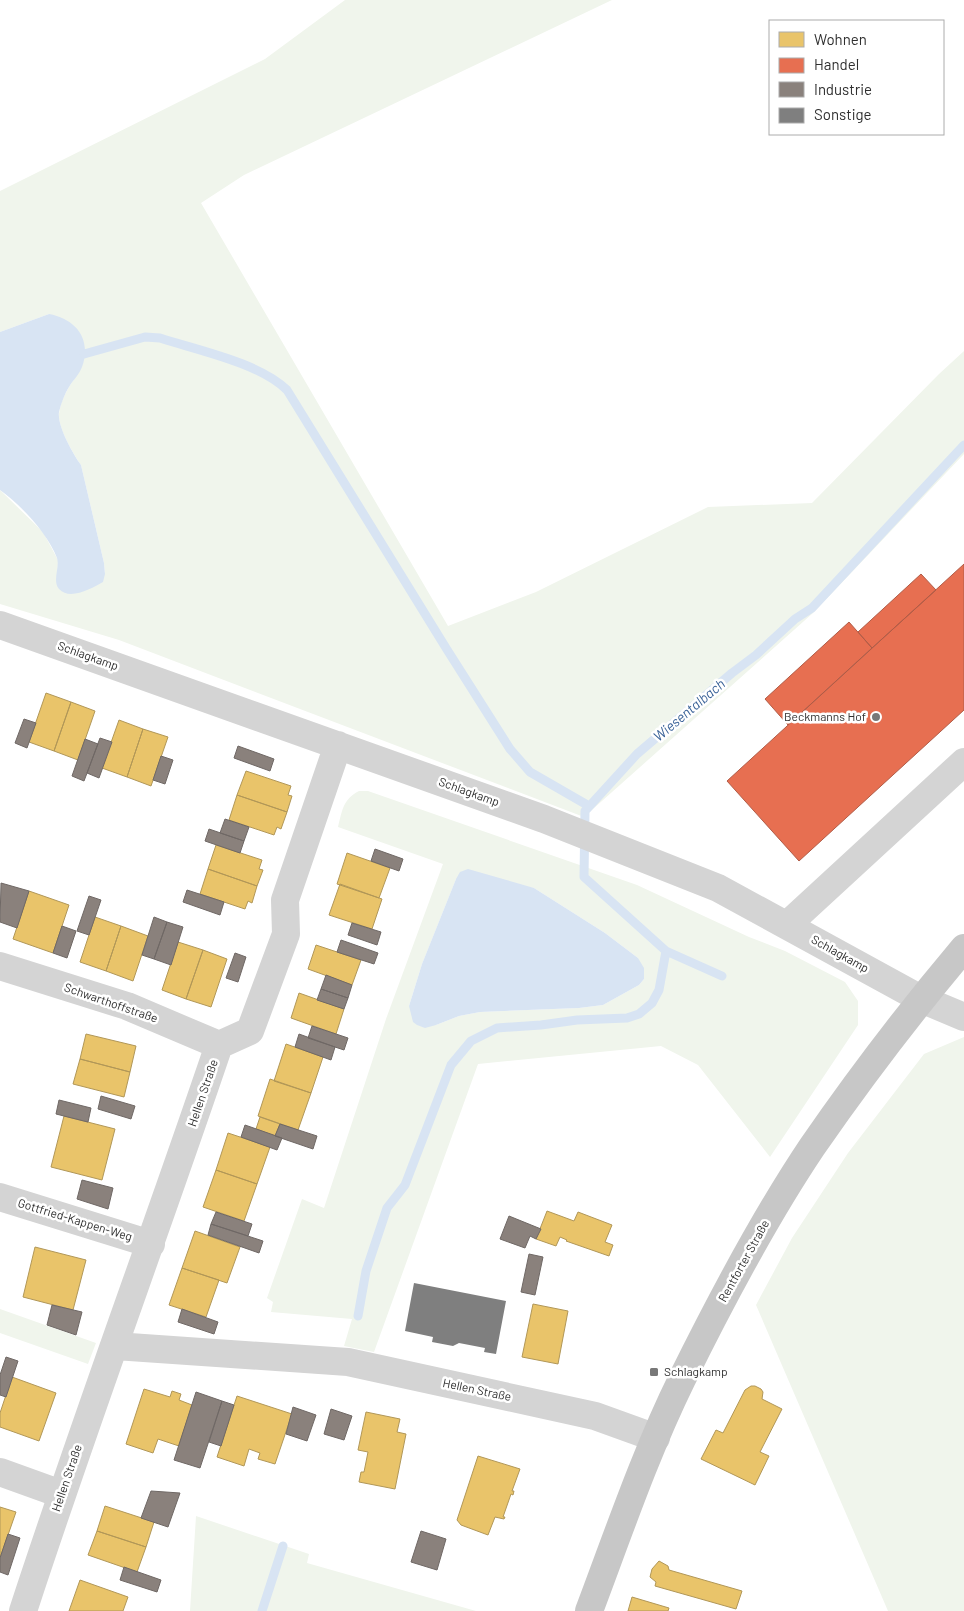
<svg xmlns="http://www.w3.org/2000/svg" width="964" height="1611" font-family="Barlow,sans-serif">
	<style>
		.green { fill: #f0f5ec; fill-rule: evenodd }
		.water { fill: #d8e4f3 }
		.homes { fill: #e9c46a; stroke: #b19758 }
		.shops { fill: #e76f51; stroke: #b05c47 }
		.industry { fill: #8a817c; stroke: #6f6865 }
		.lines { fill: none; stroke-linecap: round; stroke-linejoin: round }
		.stream { stroke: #d8e4f3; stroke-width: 9 }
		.building { fill: #7f7f7f }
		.minor { stroke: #d4d4d4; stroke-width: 28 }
		.major { stroke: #c7c7c7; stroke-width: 28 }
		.poi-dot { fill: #787878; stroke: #fff; stroke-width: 2 }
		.labels { text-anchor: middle; stroke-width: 5; stroke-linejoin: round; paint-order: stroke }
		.street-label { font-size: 12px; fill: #2f2f2f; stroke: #fff }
		.poi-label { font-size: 12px; fill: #2f2f2f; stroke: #fff; text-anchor: end }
		.water-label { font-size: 14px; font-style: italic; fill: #386197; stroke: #fff }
	</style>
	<rect width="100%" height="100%" fill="#fff"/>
	<path class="green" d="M345,0H612L244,175L201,203L448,626L536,592L708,507L812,503L939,374L964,351V454L813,613L584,817L119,640L0,604V490L43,532L58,560L57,585L105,574L104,563L81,465C73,453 58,428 59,414C60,402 68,387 75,378L49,314L0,332V191L265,59Z
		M359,791H368L637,885L749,937L785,951L845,982L858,1001V1025L770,1157L698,1065L661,1046L478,1064L374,1352L344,1346L352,1319L271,1312L273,1302L267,1298L302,1199L324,1208L386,1019L443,864L338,827C342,811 343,799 359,791ZM456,879L534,888L605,933L638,958L644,979L639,985L603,1005L579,1008L480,1012L459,1016L436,1025L409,1006L422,964Z
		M964,1037V1611H888L756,1305L792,1238L848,1153L924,1054Z
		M0,1309L96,1343L88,1364L0,1333Z
		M196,1516L309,1554L307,1563L476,1611H190Z"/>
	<path class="water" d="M49,314C76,319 92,339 82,367C79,375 73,380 69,387C65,393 61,404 59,412C57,426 73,454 81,465L104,563L105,574L103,582C92,588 70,601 59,589C52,581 60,567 57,558C48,534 21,505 0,490V332Z
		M468,869L534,888L605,933L638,958L644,968V979L639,985L603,1005L579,1008L480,1012L459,1016L436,1025L425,1028L417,1025L413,1022L409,1006L422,964L456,879L460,872Z"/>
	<path class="homes" d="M46,693L71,702L54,751L29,742Z
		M71,702L95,711L78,760L54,751Z
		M119,720L143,729L127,777L102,768Z
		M143,729L168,737L151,786L127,777Z
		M246,771L291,786L288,795L292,796L287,812L237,795Z
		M237,795L287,812L281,829L277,827L274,835L229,820Z
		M216,845L262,860L259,869L263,870L257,886L208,869Z
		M347,853L390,868L379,898L337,884Z
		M208,869L257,886L252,903L248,901L245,909L200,894Z
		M340,884L382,899L372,929L329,915Z
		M29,891L69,905L53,953L13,939Z
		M95,917L121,926L106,971L80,962Z
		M121,926L148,936L133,981L106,971Z
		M178,942L203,950L186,999L162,990Z
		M316,945L361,960L352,985L308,969Z
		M203,950L227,959L211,1007L186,999Z
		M299,993L344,1009L336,1034L291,1018Z
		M86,1034L136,1046L130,1072L80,1059Z
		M286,1044L323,1057L311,1093L274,1081Z
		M80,1059L130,1072L124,1097L73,1084Z
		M270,1079L311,1093L298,1130L258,1116Z
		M64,1116L115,1129L102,1180L51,1167Z
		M260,1117L280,1124L275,1136L256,1129Z
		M228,1133L270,1147L257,1184L216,1170Z
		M216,1170L257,1184L244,1221L203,1207Z
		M547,1211L574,1221L578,1212L612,1225L605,1242L613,1245L609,1256L566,1241L567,1240L560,1237L556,1246L536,1239Z
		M195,1231L240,1247L227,1283L182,1268Z
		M35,1247L86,1260L73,1310L23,1297Z
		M182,1268L219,1280L206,1317L169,1305Z
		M533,1304L568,1311L558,1364L522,1357Z
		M12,1377L56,1393L39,1441L0,1427V1413Z
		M751,1386H755L761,1389L763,1392L762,1399L782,1409L760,1452L769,1456L755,1485L701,1459L716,1430L723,1433L745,1390Z
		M144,1389L170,1397L172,1391L181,1394L179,1400L192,1405L179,1446L158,1439L153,1453L126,1444Z
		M237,1396L292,1414L275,1464L258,1459L260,1453L249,1449L244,1466L217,1457Z
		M366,1412L400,1419L397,1432L406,1434L395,1489L359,1482L361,1472H364L368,1452L358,1450Z
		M478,1456L520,1469L512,1491H514L513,1495L511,1494L503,1517H505L504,1519L495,1517L488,1535L461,1525L457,1520Z
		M105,1506L154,1522L146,1547L97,1531Z
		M0,1507L16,1512L0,1558Z
		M97,1531L146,1547L137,1572L88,1555Z
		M659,1561L668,1566L669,1570L742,1591L736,1609L655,1586L656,1582L650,1577L652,1569Z
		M80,1580L128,1597L123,1611H69Z
		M632,1597L669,1608L668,1611H628Z"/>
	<path class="shops" d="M964,564V710L799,861L727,781Z
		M921,574L936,590L872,648L858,632Z
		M849,622L872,648L788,725L765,699Z"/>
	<path class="industry" d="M24,719L36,723L27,748L15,743Z
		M100,738L112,742L99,778L87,773Z
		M85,739L98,744L84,781L72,776Z
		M238,746L274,759L270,771L234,758Z
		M161,756L173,760L165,784L153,780Z
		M225,819L249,827L244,841L220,833Z
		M209,829L244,841L240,853L205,841Z
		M375,849L403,859L399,871L371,861Z
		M1,883L29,891L17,928L0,922Z
		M187,890L224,902L220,915L183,902Z
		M89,896L101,900L89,935L77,931Z
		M154,917L167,922L154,959L142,955Z
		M167,922L183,927L171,965L154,959Z
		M352,923L381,932L377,945L348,935Z
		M62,926L76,931L67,958L53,953Z
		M341,940L378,953L374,964L337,952Z
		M235,953L246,957L238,982L226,978Z
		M326,975L352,985L348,998L321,989Z
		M321,989L348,998L344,1009L317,1000Z
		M312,1026L348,1038L344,1050L308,1038Z
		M299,1034L335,1047L331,1060L295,1047Z
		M101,1096L135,1106L131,1119L98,1109Z
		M59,1100L91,1108L88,1122L56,1114Z
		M280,1124L317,1136L313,1149L275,1136Z
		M245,1125L282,1138L277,1150L241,1137Z
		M82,1180L113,1188L108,1209L77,1199Z
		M216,1212L252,1224L248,1236L211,1224Z
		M509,1216L541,1229L536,1239L530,1236L525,1248L500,1239Z
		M211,1224L263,1241L259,1253L208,1235Z
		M529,1254L543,1257L535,1295L521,1292Z
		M52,1305L82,1312L76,1335L47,1325Z
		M182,1309L218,1322L214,1334L178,1322Z
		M6,1357L18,1361L6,1397L0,1395V1375Z
		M196,1392L222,1401L200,1468L174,1460Z
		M222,1401L234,1405L221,1446L209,1442Z
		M293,1407L316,1415L307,1441L286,1434Z
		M331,1409L352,1416L344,1440L324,1434Z
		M151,1491L180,1493L168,1527L141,1518Z
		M421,1531L446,1539L437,1570L411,1562Z
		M8,1534L20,1538L8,1575L0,1572V1558Z
		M124,1567L161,1580L157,1592L120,1580Z"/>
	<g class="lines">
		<path class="stream" d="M84,354L145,337L160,338C197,350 260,363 287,390L446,648L510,749L530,772L589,806
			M722,976L666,951L584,877L585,811L637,754L732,673L756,655L795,619L812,608L964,445
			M358,1316L366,1271L387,1208L405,1185L451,1065L471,1041L497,1028L541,1025L577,1020L627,1018L639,1014L652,1003L659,990L666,951
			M262,1611L283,1546"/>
	</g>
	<path class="building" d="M414,1283L506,1301L496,1354L484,1352L485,1348L459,1343L453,1346L432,1342L433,1337L405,1331Z"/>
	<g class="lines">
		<path class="minor" d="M0,625L544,819L718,888L921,999L964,1017
			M787,925L964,762
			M0,966L127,1006L219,1045
			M0,1197L151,1244
			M115,1346L348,1362L595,1416L656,1438
			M0,1472L61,1494
			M23,1611C85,1421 155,1234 219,1045L250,1031L286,934L285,900L338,745"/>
		<path class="major" d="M589,1611C618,1534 646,1452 682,1379C721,1300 763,1220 812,1147C859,1079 910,1012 964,948"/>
	</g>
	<g class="poi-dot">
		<circle cx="876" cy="717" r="5"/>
		<rect x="649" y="1367" width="10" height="10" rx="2.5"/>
	</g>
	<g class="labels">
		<g class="street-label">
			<text transform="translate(88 656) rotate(20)" y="4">Schlagkamp</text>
			<text transform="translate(469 792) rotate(20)" y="4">Schlagkamp</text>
			<text transform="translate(840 954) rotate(29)" y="4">Schlagkamp</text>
			<text transform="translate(111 1003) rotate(19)" y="4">Schwarthoffstraße</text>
			<text transform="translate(203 1093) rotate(-71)" y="4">Hellen Straße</text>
			<text transform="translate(75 1220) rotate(17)" y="4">Gottfried-Kappen-Weg</text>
			<text transform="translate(744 1261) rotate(-61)" y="4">Rentforter Straße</text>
			<text transform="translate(477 1390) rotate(12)" y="4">Hellen Straße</text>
			<text transform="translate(67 1478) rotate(-71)" y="4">Hellen Straße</text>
		</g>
		<g class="poi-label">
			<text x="866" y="721">Beckmanns Hof</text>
			<text x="664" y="1376" text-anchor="start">Schlagkamp</text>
		</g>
		<g class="water-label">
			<text transform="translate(689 710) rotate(-40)" y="5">Wiesentalbach</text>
		</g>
	</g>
	<rect x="769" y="20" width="175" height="115" fill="#ffffff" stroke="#acacac"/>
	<rect x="779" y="32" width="25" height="15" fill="#e9c46a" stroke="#acacac"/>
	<text x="814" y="45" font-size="15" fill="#2f2f2f">Wohnen</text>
	<rect x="779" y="58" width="25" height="15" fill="#e76f51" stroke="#acacac"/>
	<text x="814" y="70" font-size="15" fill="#2f2f2f">Handel</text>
	<rect x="779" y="82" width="25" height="15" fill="#8a817c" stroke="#acacac"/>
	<text x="814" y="95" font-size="15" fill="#2f2f2f">Industrie</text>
	<rect x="779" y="108" width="25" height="15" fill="#7f7f7f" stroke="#acacac"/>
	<text x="814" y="120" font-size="15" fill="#2f2f2f">Sonstige</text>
</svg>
